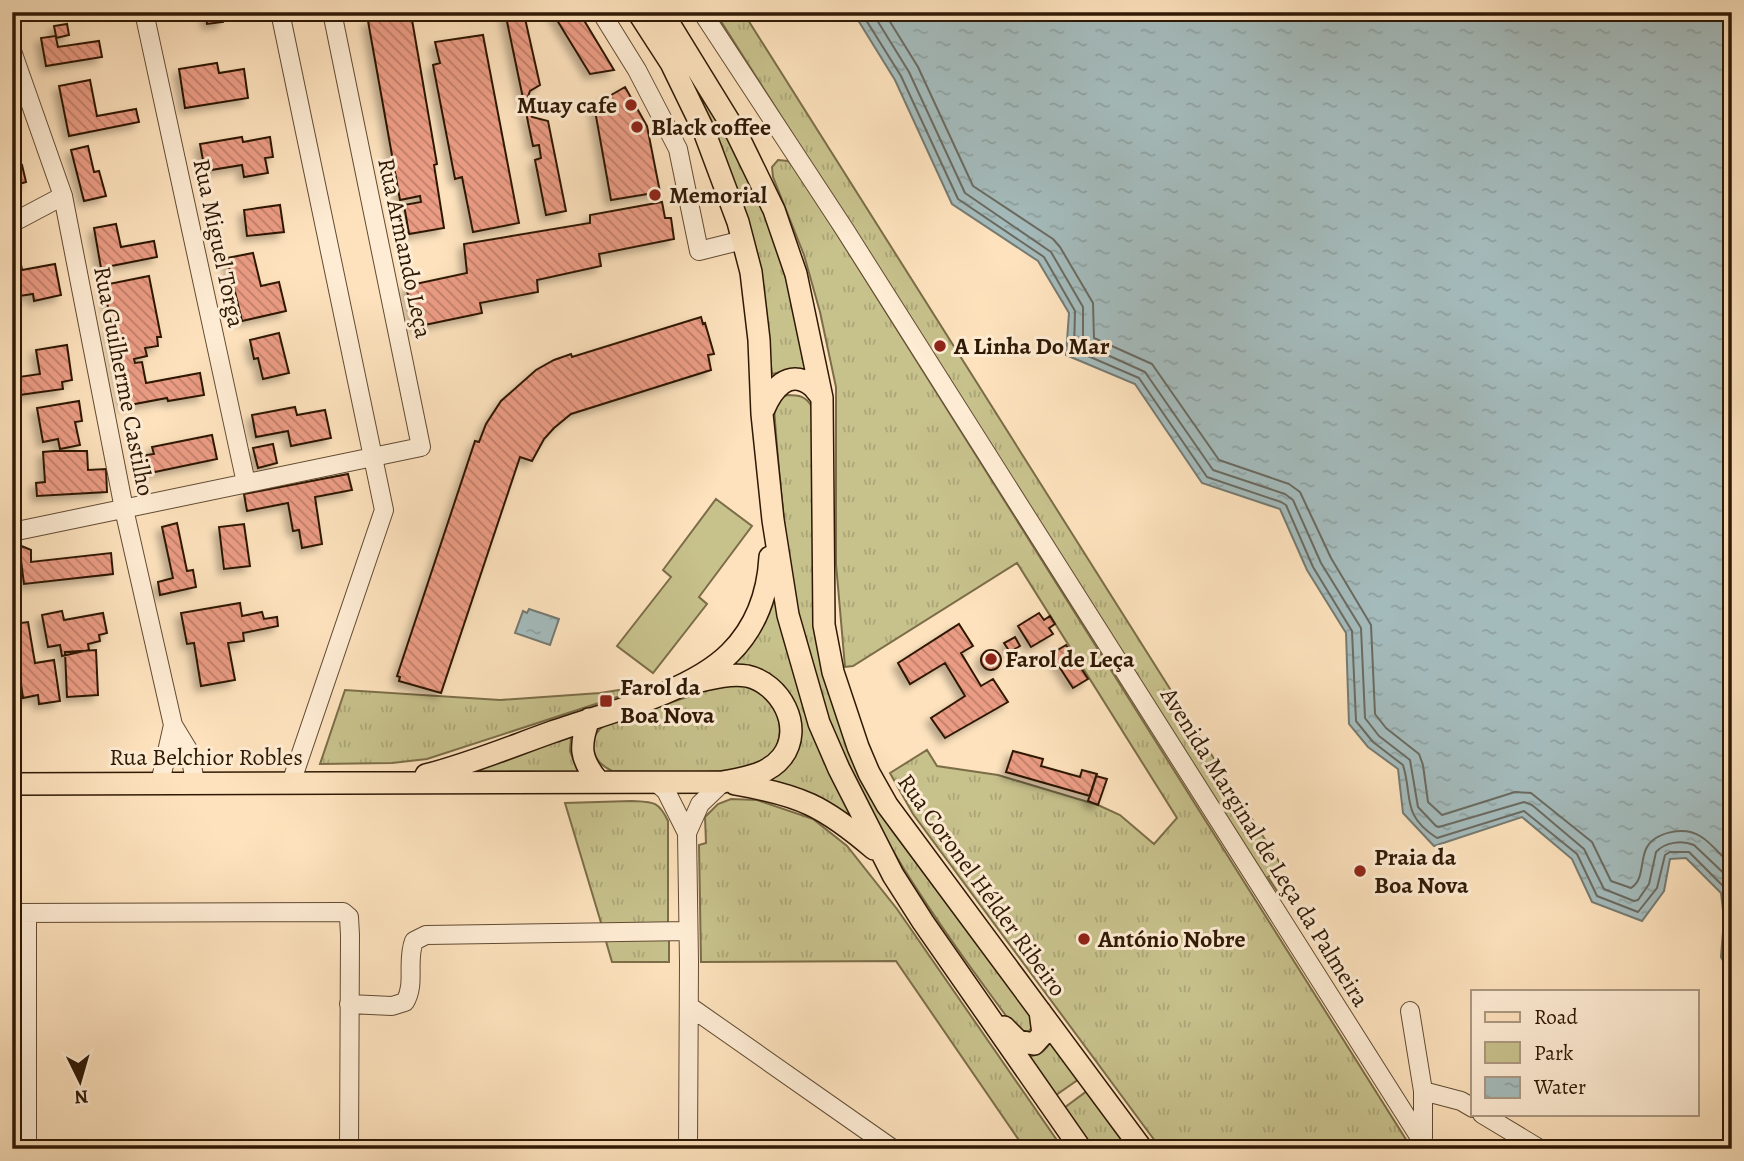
<svg xmlns="http://www.w3.org/2000/svg" width="1744" height="1161" font-family="Alegreya,serif">
	<style>
		.grass { fill: url(#grass-tufts); stroke: #7b6d48; stroke-width: 2 }
		.park { fill: #c7c18c; stroke: #7b6d48; stroke-width: 2 }
		.water { fill: url(#water-ripples); stroke: #757a72; stroke-width: 2 }
		.lines { fill: none; stroke-linecap: round; stroke-linejoin: round }
		.shore { stroke: #6a6a60; stroke-width: 2 }
		.building { fill: url(#building-back-hatch); stroke: #2f1904; stroke-width: 2; filter: url(#shadow) }
		.minor-casing { stroke: #624b32; stroke-width: 20 }
		.major-casing { stroke: #2f1904; stroke-width: 24 }
		.minor { stroke: #feecd4; stroke-width: 18 }
		.major { stroke: #fde2bd; stroke-width: 21 }
		.poi-dot { fill: #8f2418; stroke: #feecd4; stroke-width: 2.5 }
		.labels { text-anchor: middle; stroke-width: 6; stroke-linejoin: round; paint-order: stroke }
		.poi-label { font-size: 24px; font-weight: bold; fill: #2f1904; stroke: #feecd4; text-anchor: start }
		.street-label { font-size: 24px; fill: #2f1904; stroke: #feecd4 }
	</style>
	<defs>
		<pattern id="grass-tufts" width="24" height="20" patternUnits="userSpaceOnUse" patternTransform="scale(1.75)"><rect width="24" height="20" fill="#c7c18c"/><path d="M3 7l-1-3M5 7V3M7 7l1-3M15 17l-1-3M17 17v-4M19 17l1-3" fill="none" stroke="#aba577"/></pattern>
		<pattern id="water-ripples" width="26" height="14" patternUnits="userSpaceOnUse" patternTransform="scale(1.75)"><rect width="26" height="14" fill="#a4bbbc"/><path d="M2 4q2-2 4 0t4 0M15 11q2-2 4 0t4 0" fill="none" stroke="#8ea0a0"/></pattern>
		<pattern id="building-back-hatch" width="6" height="6" patternUnits="userSpaceOnUse" patternTransform="scale(1.75)"><rect width="6" height="6" fill="#eb9c84"/><path d="M-1 5l2 2M0 0l6 6M5-1l2 2" fill="none" stroke="#bf7e6a"/></pattern>
		<filter id="shadow"><feDropShadow dx="-5" dy="5" stdDeviation="3.5" flood-color="#0004"/></filter>
	</defs>
	<rect width="100%" height="100%" fill="#fde2bd"/>
	<filter id="stains"><feTurbulence type="fractalNoise" baseFrequency=".00286" numOctaves="4"/><feColorMatrix values="0 0 0 0 .2 0 0 0 0 .09 0 0 0 0 .02 0 0 0 .5 -.17"/></filter>
	<radialGradient id="worn" r=".72"><stop offset=".6" stop-color="#630" stop-opacity="0"/><stop offset="1" stop-color="#630" stop-opacity=".3"/></radialGradient>
	<path class="grass" d="M715,12H743L1283,868L1268,877L1279,894L1276,896Z
		M671,40C703,92 738,146 761,203C783,258 796,314 810,372L790,370L772,374L758,262Z
		M778,160L788,161L796,169L1412,1149H1161L913,814L890,773L927,750L937,766L998,775L1098,805L1120,815L1154,844L1177,818L1017,563L853,666L845,667L836,564V387L820,312L804,255L773,177L772,167Z
		M787,395C799,395 806,396 812,407L814,613L862,778L891,829L1033,1019V1026L1029,1031L1021,1032L1015,1028C936,921 860,818 818,690C789,600 781,502 774,408L779,400Z
		M774,591L854,821C826,800 799,786 763,781L782,768L787,692C764,669 760,669 727,667Z
		M657,684L427,759L392,763L320,764L345,690L500,700L600,693Z
		M725,684C734,684 745,682 752,685C781,698 793,746 760,763C734,777 645,771 612,771C591,761 585,739 605,725Z
		M571,737L570,751L578,772L468,771Z
		M731,799L757,800L813,819L847,846L897,909L1063,1149H1025L896,961L701,962L699,845L706,843L705,817L718,804Z
		M631,801C652,802 658,800 668,821V926H602L565,803Z
		M605,938H669V962H612Z
		M1051,1041L1079,1079L1056,1095L1028,1057C1039,1055 1046,1051 1051,1041Z
		M1087,1091L1129,1149H1093L1064,1108Z"/>
	<path class="park" d="M716,499L752,526L699,597L707,604L653,673L617,646L671,577L663,570Z"/>
	<path class="water" d="M853,12H1732V977L1721,957L1724,919L1721,893L1686,858L1670,859L1664,891L1642,921L1592,902L1572,859L1522,817L1434,846L1403,813L1398,769L1368,747L1349,724L1346,633L1307,570L1280,509L1202,483L1135,384L1066,355L1069,313L1038,261L952,204L895,80Z
		M529,609L559,619L550,645L515,633L523,611L527,613Z"/>
	<g class="lines">
		<path class="shore" d="M861,12L901,76L958,199L1044,257L1075,311L1074,350L1139,378L1207,477L1281,502L1286,505L1313,567L1352,631L1356,721L1373,742L1403,765C1413,797 1401,815 1437,838L1524,811L1577,854L1597,896L1638,912L1657,888L1665,855L1670,852H1689L1727,890L1731,920L1728,955L1732,962
			M872,12L909,72L965,193L1051,252L1083,307V344L1145,372L1213,470L1285,494L1293,500L1321,563L1361,628L1365,718L1379,736L1410,760L1418,807L1436,826L1439,827L1524,802L1532,805L1584,849L1604,889L1634,901L1638,900L1649,884L1656,852C1665,842 1682,840 1694,845L1732,881
			M884,12L918,67L973,186L1053,239L1060,247L1093,303L1094,338L1152,364L1219,460L1289,484L1300,492L1331,558L1371,625L1375,714L1386,728L1419,754L1423,765L1428,802L1442,815L1515,792L1531,793L1592,842L1611,881L1631,888C1644,880 1640,862 1646,849C1654,832 1684,826 1700,836C1712,843 1722,857 1732,866"/>
	</g>
	<path class="building" d="M206,12H222L223,22L207,24Z
		M505,12H532L524,14L540,85L530,91L525,105L532,117L548,121L566,211L546,215L535,160L541,158L539,145L533,146Z
		M552,12H579L614,70L590,74Z
		M411,14L437,164L434,165L444,228L409,234L404,205L421,202L420,196L400,200L368,21Z
		M67,24L69,35L56,38L58,47L99,41L102,57L46,66L41,38L56,36L54,26Z
		M483,35L519,223L473,232L462,177L455,179L433,65L440,63L435,42Z
		M217,63L219,73L244,69L248,98L185,108L179,69Z
		M90,80L97,116L136,109L139,122L69,136L59,86Z
		M625,87L647,126L660,192L611,200L594,105Z
		M242,137L243,142L270,137L273,157L265,158L268,173L244,177L242,165L205,171L200,144Z
		M88,146L94,172L99,171L106,196L84,201L71,150Z
		M22,165L26,182L12,186V167Z
		M662,202L665,218H671L674,239L599,254L601,266L537,280L538,292L480,303L482,313L415,327L406,286L467,273L464,244L590,223V215Z
		M280,205L284,232L247,236L244,210Z
		M116,224L121,247L154,241L157,257L101,268L94,228Z
		M253,253L261,286L279,282L286,311L242,321L227,258Z
		M20,260L22,270L55,264L61,295L34,301L33,294L19,296L21,305L12,307V261Z
		M149,276L161,337H157L158,346L145,348L147,356L134,359L135,363L142,362L146,383L200,373L204,395L168,401L167,398L124,406L109,328H112L104,285Z
		M701,317L703,324L705,323L714,354L708,355L711,370L571,414L554,428L544,439L532,461L520,457L441,693L399,681L400,677L397,676L475,441L479,442L486,424L501,401L536,370L554,360L571,354L572,357Z
		M279,333L289,373L263,379L258,358L254,359L250,340Z
		M67,345L72,380L62,382L63,389L12,396V378L40,374L36,350Z
		M79,401L82,421L75,422L80,445L60,449L58,439L43,442L37,408Z
		M295,407L297,415L325,410L331,438L291,446L288,431L256,437L252,415Z
		M212,435L217,459L150,473L146,455L154,454L152,447Z
		M273,444L277,463L258,468L253,448Z
		M54,451H87L88,470L106,469L107,492L37,496L36,483L45,482L43,452Z
		M348,474L352,490L315,497L322,544L302,548L299,530L293,531L288,503L247,511L244,494Z
		M177,523L187,571L193,570L196,587L160,595L158,582L173,578L162,527Z
		M244,524L250,566L224,569L219,527Z
		M19,545L31,550V562L111,553L113,574L24,584Z
		M240,603L242,616L262,612L264,619L277,617L278,626L243,633L244,641L228,643L235,680L201,686L194,643L187,644L181,613Z
		M62,611L64,620L103,613L107,633L99,635L100,641L88,644L89,650L62,656L60,645L48,647L42,615Z
		M1039,613L1044,620L1050,616L1055,624L1049,628L1053,634L1031,647L1018,626Z
		M28,622L35,663L54,660L60,701L39,704L38,695L23,698L12,624Z
		M959,624L973,646L961,653L981,686L993,679L1008,702L945,738L931,718L965,696L945,663L910,684L898,663Z
		M1015,637L1020,646L1010,652L1004,643Z
		M1066,645L1088,679L1073,688L1051,654Z
		M981 660a10 10 0 1 1 20 0a10 10 0 1 1-20 0Z
		M96,650L98,695L67,697L65,652Z
		M1013,751L1043,759L1041,766L1080,777L1082,770L1097,774L1090,796L1006,772Z
		M1096,776L1107,779L1098,805L1088,801Z
		M751,1147H827V1149H751Z"/>
	<g class="lines">
		<defs>
			<path id="minor" d="M144,12L246,483
				M280,12L384,510L291,783
				M601,12L637,70L678,149L699,251L743,240
				M702,12L845,230L1427,1149
				M12,13L14,12
				M12,51L63,196L124,509L173,725L190,753L195,783
				M12,223L63,196
				M12,532L421,447L332,12
				M656,782L666,791L687,833L689,962L688,1149
				M160,783L173,725
				M687,833L700,804L723,782
				M12,913L343,912L349,917L350,935L349,1149
				M27,913V1149
				M349,1004L392,1006L405,1002C416,983 406,962 414,941L426,935L688,931
				M689,1006L893,1149
				M1410,1011L1423,1091V1138
				M1423,1091L1461,1101L1473,1108
				M1482,1114L1540,1149"/>
			<path id="major" d="M638,12L671,63L704,131L738,222L751,272L759,340L762,414L773,520L788,615L819,723L839,769L893,875L923,922L1081,1149
				M662,12L737,134L774,210L796,274L822,398L824,625L833,672L858,747L869,773L887,805L1142,1149
				M764,409C772,390 788,368 811,385C815,388 819,394 822,398
				M589,719C579,746 580,759 598,781
				M426,775C469,764 510,747 552,732C606,713 690,693 730,653C757,626 768,594 770,557
				M12,784L723,782C744,778 768,775 782,757C805,727 780,683 747,676C727,673 706,680 687,684
				M735,784C800,795 824,806 874,849
				M1004,1027L1018,1041L1034,1044L1043,1034L1040,1011"/>
		</defs>
		<use href="#minor" class="minor-casing"/>
		<use href="#major" class="major-casing"/>
		<use href="#minor" class="minor"/>
		<use href="#major" class="major"/>
	</g>
	<g class="poi-dot">
		<circle cx="631" cy="105" r="7"/>
		<circle cx="637" cy="127" r="7"/>
		<circle cx="655" cy="195" r="7"/>
		<circle cx="940" cy="346" r="7"/>
		<circle cx="991" cy="659" r="7"/>
		<rect x="599" y="694" width="14" height="14" rx="3.5"/>
		<circle cx="1360" cy="871" r="7"/>
		<circle cx="1084" cy="939" r="7"/>
	</g>
	<g class="labels">
		<g class="poi-label">
			<text x="617" y="113" text-anchor="end">Muay cafe</text>
			<text x="651" y="135">Black coffee</text>
			<text x="669" y="203">Memorial</text>
			<text x="954" y="354">A Linha Do Mar</text>
			<text x="1005" y="667">Farol de Leça</text>
			<text x="620" y="695">Farol da<tspan x="620" dy="28">Boa Nova</tspan></text>
			<text x="1374" y="865">Praia da<tspan x="1374" dy="28">Boa Nova</tspan></text>
			<text x="1098" y="947">António Nobre</text>
		</g>
		<g class="street-label">
			<text transform="translate(219 243) rotate(78)" y="8">Rua Miguel Torga</text>
			<text transform="translate(405 248) rotate(78)" y="8">Rua Armando Leça</text>
			<text transform="translate(124 381) rotate(79)" y="8">Rua Guilherme Castilho</text>
			<text x="206" y="765">Rua Belchior Robles</text>
			<text transform="translate(1265 847) rotate(58)" y="8">Avenida Marginal de Leça da Palmeira</text>
			<text transform="translate(982 885) rotate(54)" y="8">Rua Coronel Hélder Ribeiro</text>
		</g>
	</g>
	<rect width="1744" height="1161" fill="none" stroke="#fde2bd" stroke-width="42"/>
	<rect x="14" y="14" width="1716" height="1133" fill="none" stroke="#2f1904" stroke-width="3.5"/>
	<rect x="21" y="21" width="1702" height="1119" fill="none" stroke="#2f1904" stroke-width="2"/>
	<rect x="1471" y="990" width="228" height="126" fill="#feecd4" stroke="#ab9881" stroke-width="2"/>
	<rect x="1485" y="1012" width="35" height="10" fill="#fde2bd" stroke="#ab9881" stroke-width="2"/>
	<text x="1534" y="1024" font-size="21" fill="#2f1904">Road</text>
	<rect x="1485" y="1042" width="35" height="21" fill="#c7c18c" stroke="#ab9881" stroke-width="2"/>
	<text x="1534" y="1060" font-size="21" fill="#2f1904">Park</text>
	<rect x="1485" y="1077" width="35" height="21" fill="url(#water-ripples)" stroke="#ab9881" stroke-width="2"/>
	<text x="1534" y="1094" font-size="21" fill="#2f1904">Water</text>
	<g transform="translate(80 1081) rotate(175)" stroke="#feecd4" stroke-width="5" paint-order="stroke">
	<path d="M0-5L12 26L0 18L-12 26Z" fill="#2f1904"/>
	<text y="-10" font-size="19" font-weight="bold" text-anchor="middle" fill="#2f1904">N</text>
	</g>
	<rect width="100%" height="100%" filter="url(#stains)"/>
	<rect width="100%" height="100%" fill="url(#worn)"/>
</svg>
